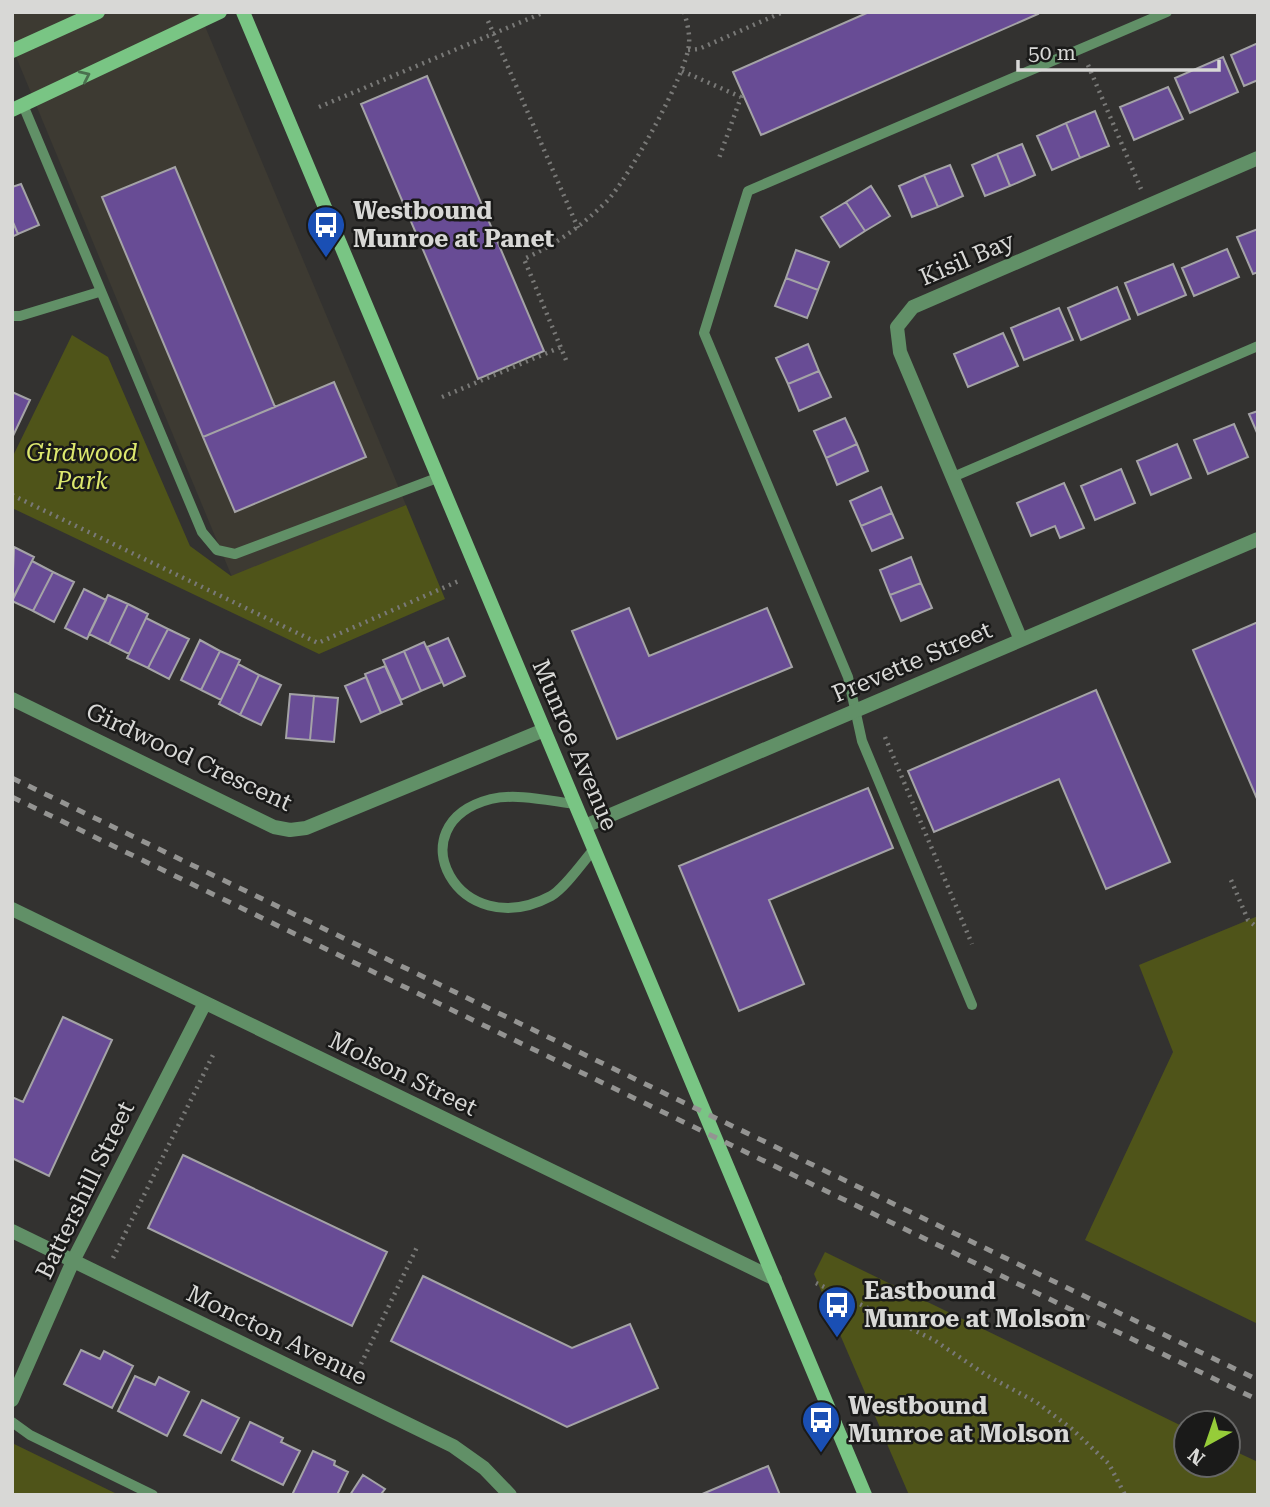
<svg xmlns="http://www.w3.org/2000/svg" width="1270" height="1507" font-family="'Roboto Serif',serif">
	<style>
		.built { fill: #3d3a32 }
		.green { fill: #4f5419 }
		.building { fill: #684c95; stroke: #a4a3a6; stroke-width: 2 }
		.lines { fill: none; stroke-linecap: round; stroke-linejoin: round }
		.path { stroke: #797977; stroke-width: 4.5; stroke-dasharray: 2 5; stroke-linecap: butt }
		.lane { stroke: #619067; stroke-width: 10 }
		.street { stroke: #619067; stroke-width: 14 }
		.secondary { stroke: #79c584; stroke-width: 14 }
		.rail { stroke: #949492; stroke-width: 5; stroke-dasharray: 9 9; stroke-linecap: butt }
		.oneway { stroke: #4a704e }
		.labels { text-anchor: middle; stroke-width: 5; stroke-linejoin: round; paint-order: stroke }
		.poi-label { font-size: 24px; font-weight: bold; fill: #d8d8d6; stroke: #1a1a19; text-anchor: start }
		.street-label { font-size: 24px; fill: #d8d8d6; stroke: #1a1a19 }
		.park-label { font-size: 24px; font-style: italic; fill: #dde86e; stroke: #1a1a19 }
	</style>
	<rect width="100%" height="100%" fill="#333230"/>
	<path class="built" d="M12,12H199L406,505L232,577L12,47Z"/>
	<path class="green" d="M72,335L108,357L190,546L231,576L406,505L445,599L319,654L12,508V458Z
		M1258,916V1324L1085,1240L1173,1052L1139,965Z
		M825,1252L1186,1428V1465H1228V1448L1258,1462V1495H909L814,1274Z
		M12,1443L119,1495H12Z"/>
	<path class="building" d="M869,12H1037L1038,14L761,135L733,72Z
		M1258,43V80L1244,86L1231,55Z
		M1223,57L1238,92L1190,113L1175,78Z
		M427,76L544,351L478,379L361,104Z
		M1168,87L1183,119L1134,140L1120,107Z
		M1095,111L1109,146L1080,158L1066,123Z
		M1066,123L1080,158L1052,170L1037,136Z
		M1022,144L1035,175L1010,186L997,154Z
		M997,154L1010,186L985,196L972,165Z
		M950,165L963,196L938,207L924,175Z
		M175,167L275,407L203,437L102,197Z
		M924,175L938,207L912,217L899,186Z
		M21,184L39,225L18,234L12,220V187Z
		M871,186L890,216L865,231L846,202Z
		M846,202L865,231L840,247L821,217Z
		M12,220L18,234L12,237Z
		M1258,229V272L1253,274L1237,237Z
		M1227,249L1239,277L1194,296L1182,268Z
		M796,250L829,262L818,290L786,278Z
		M1173,264L1186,295L1138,315L1125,283Z
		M786,278L818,290L807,318L775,306Z
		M1117,287L1130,319L1081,340L1068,308Z
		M1059,308L1073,340L1024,360L1011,328Z
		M1003,333L1018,366L968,387L954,354Z
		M808,344L819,371L788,384L776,358Z
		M819,371L831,397L799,411L788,384Z
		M334,382L366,457L235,512L203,437Z
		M12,392L30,400L12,438Z
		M1258,411V435L1249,414Z
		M845,418L857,444L826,458L814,431Z
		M1234,424L1248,457L1208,474L1194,440Z
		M857,444L868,471L837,485L826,458Z
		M1177,444L1191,478L1151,495L1137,461Z
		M1121,469L1135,503L1095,520L1081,486Z
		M1064,483L1084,528L1060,538L1055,526L1031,536L1017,503Z
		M881,487L892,513L861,526L850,501Z
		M892,513L903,538L872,551L861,526Z
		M14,547L34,557L14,596L12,595Z
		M911,557L921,583L890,595L880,570Z
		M32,561L53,572L33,611L12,601Z
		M53,572L74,582L54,622L33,611Z
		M921,583L932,608L901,621L890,595Z
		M84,589L106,600L87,639L65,628Z
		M108,595L128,604L109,644L89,634Z
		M128,604L148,614L129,654L109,644Z
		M629,608L649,656L767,608L792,667L617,739L572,631Z
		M146,618L168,629L148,668L127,658Z
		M1258,622V801L1193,650Z
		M168,629L189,639L169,679L148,668Z
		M448,638L465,676L444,686L427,647Z
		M200,640L220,651L201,690L181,680Z
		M424,642L442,682L421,691L404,651Z
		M220,651L240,660L221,700L201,690Z
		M404,651L421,691L401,700L383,660Z
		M238,664L259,675L240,715L219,704Z
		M385,666L402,704L381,713L365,674Z
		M259,675L281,685L261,725L240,715Z
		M366,677L381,713L361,722L345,686Z
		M1096,690L1170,862L1106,889L1059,779L934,832L908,771Z
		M290,694L314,696L310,740L286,738Z
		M314,696L338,698L334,742L310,740Z
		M868,788L893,848L769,900L804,984L739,1011L679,866Z
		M63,1017L112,1040L49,1176L12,1158V1097L23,1102Z
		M183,1155L387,1252L352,1326L148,1228Z
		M423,1276L572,1348L630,1324L658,1388L567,1427L391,1341Z
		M81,1350L100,1359L104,1351L133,1366L112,1408L64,1384Z
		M135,1376L155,1385L159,1377L189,1392L167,1436L118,1411Z
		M202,1400L239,1418L221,1453L184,1435Z
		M250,1422L283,1438L281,1442L300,1451L283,1485L232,1460Z
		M313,1451L335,1461L334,1465L348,1472L337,1495H292Z
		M768,1466L780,1495H700Z
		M363,1475L385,1489L382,1493L386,1495H350Z"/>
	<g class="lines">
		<path class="path" d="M488,21L578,228
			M688,50L699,49L783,12
			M1088,65L1141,189
			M682,71L741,97L718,161
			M319,107L545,12
			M566,360L524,259C556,244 582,226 607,201C628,179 687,74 689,44C690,34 687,22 684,12
			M442,397L561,347
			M12,495L318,643L461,580
			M885,737L972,944
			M1231,880L1248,920L1258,928
			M113,1258L215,1051
			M816,1283L934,1340L986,1375L1036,1402L1072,1429L1109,1464L1125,1495
			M361,1364L418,1245"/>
		<path class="lane" d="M23,105L202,532L217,550L235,554L437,478
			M12,316H20L99,292
			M953,477L1258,346
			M576,804C550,801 517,793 491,799C394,824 458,946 551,896C564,889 583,862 594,849
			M972,1005L862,741L848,677L704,333L748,191L1167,12
			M12,1422L30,1435L153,1495"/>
		<path class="street" d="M1021,640L900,352L897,327L913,307L1258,158
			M12,699L274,827L290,830L306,828L544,730
			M585,826L1258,539
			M12,909L775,1279
			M12,1231L453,1446L484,1468L510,1495
			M12,1400L73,1261L205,1003"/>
		<path class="secondary" d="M243,12L865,1495
			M12,51L98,12
			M12,110L220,12"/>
		<path class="rail" d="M12,778L1258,1380
			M12,797L1258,1400"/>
	</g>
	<defs><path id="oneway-chevron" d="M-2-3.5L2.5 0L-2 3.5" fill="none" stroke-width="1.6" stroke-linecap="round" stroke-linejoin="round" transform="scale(1.75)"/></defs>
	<use class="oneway" href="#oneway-chevron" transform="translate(85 76) rotate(-25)"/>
	<defs>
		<symbol id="bus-pin" viewBox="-11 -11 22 30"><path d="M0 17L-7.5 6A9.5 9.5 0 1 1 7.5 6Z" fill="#1a4fb4" stroke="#1a1a19"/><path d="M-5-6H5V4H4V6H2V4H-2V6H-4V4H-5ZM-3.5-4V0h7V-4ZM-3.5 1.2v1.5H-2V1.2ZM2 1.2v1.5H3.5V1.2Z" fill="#fff"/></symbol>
	</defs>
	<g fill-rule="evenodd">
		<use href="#bus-pin" x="304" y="203" width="44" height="60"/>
		<use href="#bus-pin" x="815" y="1283" width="44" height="60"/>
		<use href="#bus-pin" x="799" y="1398" width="44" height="60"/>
	</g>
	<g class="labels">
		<g class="poi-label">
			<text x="353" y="219">Westbound<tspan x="353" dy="28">Munroe at Panet</tspan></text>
			<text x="864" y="1299">Eastbound<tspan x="864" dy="28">Munroe at Molson</tspan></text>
			<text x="848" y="1414">Westbound<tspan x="848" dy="28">Munroe at Molson</tspan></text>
		</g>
		<g class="street-label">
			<text transform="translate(967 259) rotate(-23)" y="8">Kisil Bay</text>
			<text transform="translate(912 662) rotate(-23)" y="8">Prevette Street</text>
			<text transform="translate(575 745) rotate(67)" y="8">Munroe Avenue</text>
			<text transform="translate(189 757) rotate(25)" y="8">Girdwood Crescent</text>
			<text transform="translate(403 1074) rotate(26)" y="8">Molson Street</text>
			<text transform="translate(85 1190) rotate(-64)" y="8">Battershill Street</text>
			<text transform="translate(277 1335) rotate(26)" y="8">Moncton Avenue</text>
		</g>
		<g class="park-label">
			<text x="82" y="461">Girdwood<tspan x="82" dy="28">Park</tspan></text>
		</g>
	</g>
	<rect width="1270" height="1507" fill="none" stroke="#d8d8d6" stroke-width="28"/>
	<g transform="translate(1207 1444) rotate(220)"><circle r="33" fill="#1a1a19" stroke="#666665" stroke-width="2"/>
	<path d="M0-5L12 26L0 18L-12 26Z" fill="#96cc39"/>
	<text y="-10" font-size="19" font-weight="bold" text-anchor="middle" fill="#d8d8d6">N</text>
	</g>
	<path d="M1018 60v10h201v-10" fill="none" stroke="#d8d8d6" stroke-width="3.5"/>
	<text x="1028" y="60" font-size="21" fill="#d8d8d6" stroke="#1a1a19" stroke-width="5" paint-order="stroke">50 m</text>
</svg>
